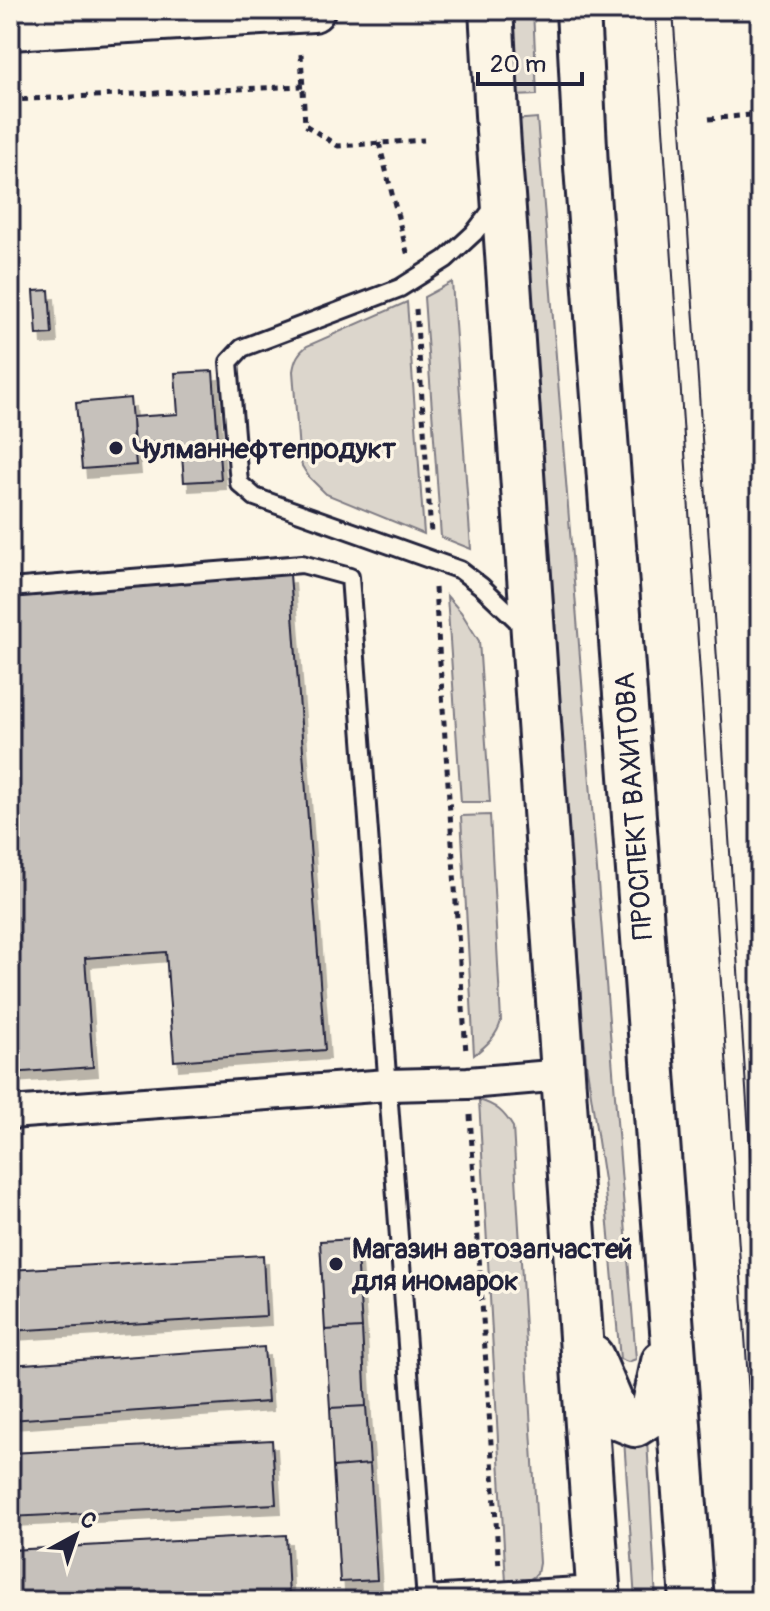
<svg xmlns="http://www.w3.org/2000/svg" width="770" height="1611" font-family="Pangolin,sans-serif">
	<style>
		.green { fill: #dcd6cc; stroke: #7f7c84; stroke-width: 2 }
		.building { fill: #c6c1bb; stroke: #22223b; stroke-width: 2; filter: url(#shadow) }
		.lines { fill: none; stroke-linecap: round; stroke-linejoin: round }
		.lane-casing { stroke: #22223b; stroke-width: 22 }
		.street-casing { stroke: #22223b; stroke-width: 36 }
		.secondary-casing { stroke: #22223b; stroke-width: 48 }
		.path { stroke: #22223b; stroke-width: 5; stroke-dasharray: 6 6; stroke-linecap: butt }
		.lane { stroke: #fcf5e5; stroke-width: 16 }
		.street { stroke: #fcf5e5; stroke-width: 30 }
		.secondary { stroke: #fcf5e5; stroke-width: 42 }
		.tram { stroke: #22223b; stroke-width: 2 }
		.poi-dot { fill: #22223b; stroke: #fcf5e5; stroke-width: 3 }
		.labels { text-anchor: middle; stroke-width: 7; stroke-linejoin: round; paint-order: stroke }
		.poi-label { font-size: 28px; font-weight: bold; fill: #22223b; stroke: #fcf5e5; text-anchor: start }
		.street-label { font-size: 28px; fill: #22223b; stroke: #fcf5e5 }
	</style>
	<defs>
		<filter id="shadow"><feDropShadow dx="5" dy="9" stdDeviation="0" flood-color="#0004"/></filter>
	</defs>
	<rect width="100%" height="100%" fill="#fcf5e5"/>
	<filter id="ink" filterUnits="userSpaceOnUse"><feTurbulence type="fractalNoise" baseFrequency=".0125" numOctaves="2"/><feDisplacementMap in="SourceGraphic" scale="16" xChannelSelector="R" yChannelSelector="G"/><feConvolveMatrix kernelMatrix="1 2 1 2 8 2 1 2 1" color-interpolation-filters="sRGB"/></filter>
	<g filter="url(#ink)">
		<path class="green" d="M509,10H533L537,95L514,96Z
			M537,118L636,1359L628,1362L620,1359L604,1180L586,1062L513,120Z
			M452,282L471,549L441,537L424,297Z
			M407,302L424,534L326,494L309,477L302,466L299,452L293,371C295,359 298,353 307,346Z
			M447,596L461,612L479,641L490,802H461Z
			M490,815L501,1021C497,1036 486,1046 474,1055L461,816Z
			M479,1100C496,1105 504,1112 513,1127L539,1563L537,1574L526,1582L506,1583Z
			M624,1439H647L656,1601H635Z"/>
		<path class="building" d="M49,290L52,334L37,335L34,291Z
			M213,371L221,480L184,482L181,441L133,444L132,417L178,414L175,373Z
			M130,398L136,465L82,469L76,403Z
			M290,574L325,1050L174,1061L166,952L85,958L93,1067L10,1073V595Z
			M356,1239L362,1328L325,1330L320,1241Z
			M263,1255L266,1316L10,1331V1270Z
			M362,1328L366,1406L330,1408L325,1330Z
			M264,1347L268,1402L10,1420V1365Z
			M366,1406L370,1464L333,1467L330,1408Z
			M272,1440L276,1504L10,1517V1453Z
			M370,1464L377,1580L340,1582L333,1467Z
			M286,1535L289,1597L215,1601H10V1550Z"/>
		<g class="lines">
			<defs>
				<path id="lane" d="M495,206L474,233L446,259L400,288L242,348L229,362L239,483L255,497L460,570L481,586L524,627
					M10,588L302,564L350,577L426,1601
					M426,1595L596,1585"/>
				<path id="street" d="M10,1113L388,1085L468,1083L563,1075"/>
				<path id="secondary" d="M491,10C495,72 497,134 503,195L599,1601
					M578,10L586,167L692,1601
					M10,28L313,10
					M592,1357L618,1418L635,1425L652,1414L663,1362"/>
			</defs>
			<use href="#lane" class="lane-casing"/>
			<use href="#street" class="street-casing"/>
			<use href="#secondary" class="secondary-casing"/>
			<path class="path" d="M760,26V45
				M301,54L305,125L338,146L424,140
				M10,100L303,86
				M709,119L760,114
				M379,143L408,256
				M416,309L431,534
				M435,588L466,1053
				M470,1115L499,1568"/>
			<use href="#lane" class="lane"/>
			<use href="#street" class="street"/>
			<use href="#secondary" class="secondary"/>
			<path class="tram" d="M655,10L760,1557
				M673,10L760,1295"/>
		</g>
	</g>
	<g class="poi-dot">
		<circle cx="116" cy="448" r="8"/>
		<circle cx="336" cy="1264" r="8"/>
	</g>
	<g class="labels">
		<g class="poi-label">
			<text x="132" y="458">Чулманнефтепродукт</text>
			<text x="352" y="1258">Магазин автозапчастей<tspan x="352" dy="32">для иномарок</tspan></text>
		</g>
		<g class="street-label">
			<text transform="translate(633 806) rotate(-94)" y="10">ПРОСПЕКТ ВАХИТОВА</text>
		</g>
	</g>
	<rect width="770" height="1611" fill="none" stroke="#fcf5e5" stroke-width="40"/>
	<rect x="20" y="20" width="730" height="1571" fill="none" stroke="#22223b" stroke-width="3" filter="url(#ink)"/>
	<g transform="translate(76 1535) rotate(40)" stroke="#fcf5e5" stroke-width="6" paint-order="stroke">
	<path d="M0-6L14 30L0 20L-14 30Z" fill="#22223b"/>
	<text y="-12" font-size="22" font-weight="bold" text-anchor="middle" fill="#22223b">С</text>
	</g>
	<path d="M478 72v12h104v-12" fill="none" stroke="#22223b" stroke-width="4"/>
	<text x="490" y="72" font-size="24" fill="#22223b" stroke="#fcf5e5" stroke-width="6" paint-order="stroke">20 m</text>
</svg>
